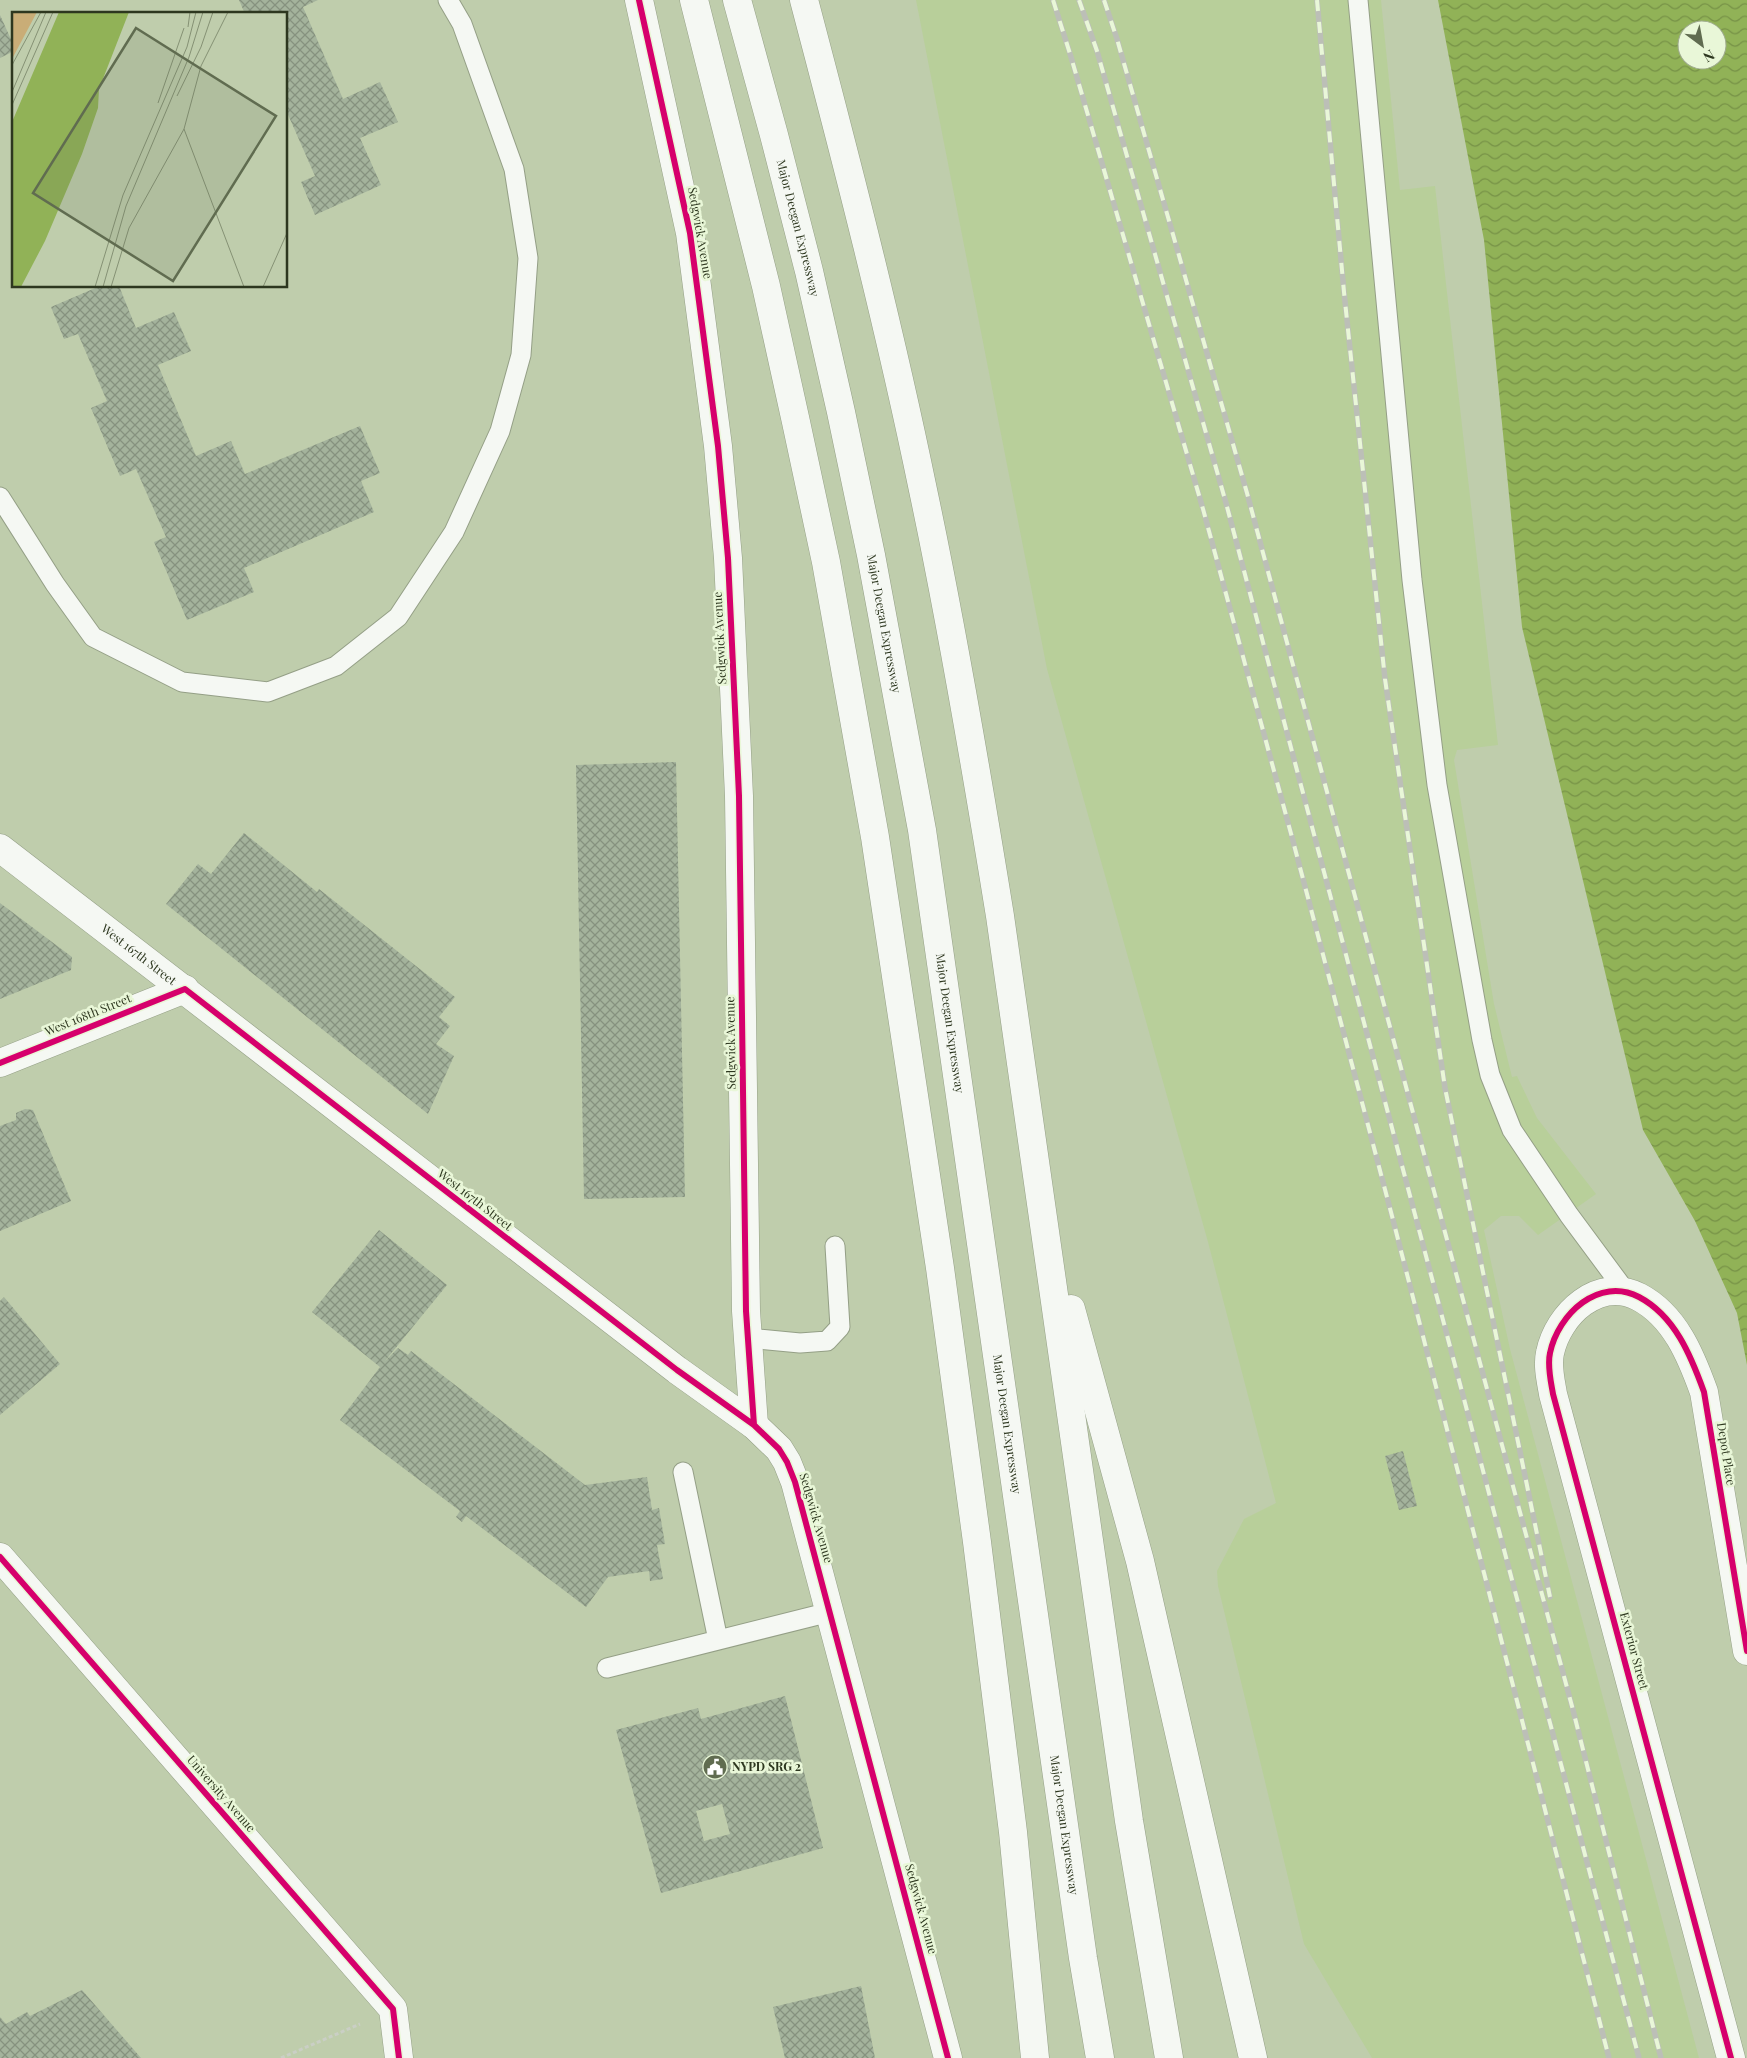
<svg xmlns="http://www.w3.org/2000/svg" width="1747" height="2058" font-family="'Playfair Display',serif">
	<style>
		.built { fill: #b8cf9a }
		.water { fill: url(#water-waves); fill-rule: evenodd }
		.building { fill: url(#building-cross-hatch); fill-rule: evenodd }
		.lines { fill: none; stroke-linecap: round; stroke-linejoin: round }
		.service-casing { stroke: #949f86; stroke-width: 21 }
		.minor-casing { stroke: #949f86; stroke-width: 29 }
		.secondary-casing { stroke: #949f86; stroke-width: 29 }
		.motorway-casing { stroke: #949f86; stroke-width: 29 }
		.path { stroke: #cacfc5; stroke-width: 3; stroke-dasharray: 4 2.5; stroke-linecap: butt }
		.service { stroke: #f5f8f3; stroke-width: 19 }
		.minor { stroke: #f5f8f3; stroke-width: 28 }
		.secondary { stroke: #f5f8f3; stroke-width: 28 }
		.motorway { stroke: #f5f8f3; stroke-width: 28 }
		.rail-casing { stroke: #bcbfb7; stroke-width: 5.5 }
		.rail { stroke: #e9f7d8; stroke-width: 4; stroke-dasharray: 11; stroke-linecap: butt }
		.cycleway-casing { stroke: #e9f7d8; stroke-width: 9 }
		.cycleway { stroke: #d6006c; stroke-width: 6 }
		.labels { text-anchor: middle; stroke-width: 5; stroke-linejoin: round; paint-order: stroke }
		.street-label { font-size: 12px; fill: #2d371f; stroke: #e9f7d8 }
		.poi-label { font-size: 12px; font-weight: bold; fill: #2d371f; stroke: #e9f7d8; text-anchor: start }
		.inset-road { fill: none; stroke: #859174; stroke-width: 1 }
		.view { fill: #606c50; fill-opacity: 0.15; stroke: #606c50; stroke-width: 2.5 }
		.inset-edge { fill: none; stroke: #2d371f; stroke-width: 2.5 }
	</style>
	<defs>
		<pattern id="water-waves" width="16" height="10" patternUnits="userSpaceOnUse" patternTransform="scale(1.25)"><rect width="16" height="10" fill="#91b257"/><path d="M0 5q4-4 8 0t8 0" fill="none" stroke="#779247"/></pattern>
		<pattern id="building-cross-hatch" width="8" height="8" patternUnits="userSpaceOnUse" patternTransform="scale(1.25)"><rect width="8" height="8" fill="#a4b39c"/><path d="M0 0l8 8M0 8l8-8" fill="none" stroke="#86927f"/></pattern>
	</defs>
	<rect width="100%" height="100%" fill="#bfcdac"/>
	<path class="built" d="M916,0H1381L1400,190L1435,186L1498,745L1457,750L1454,760L1494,1004L1512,1077L1517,1076L1537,1118L1596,1194L1538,1235L1519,1216H1501L1484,1230L1510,1349L1699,2058H1372L1304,1944L1218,1586L1217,1571L1244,1519L1276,1503L1208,1242L1047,669Z"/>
	<path class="water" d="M1438,0H1747V1365L1737,1313L1695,1221L1643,1130L1522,627L1484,240ZM1687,30H1717V60H1687Z"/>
	<path class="building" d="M239,0H318L303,7L343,99L380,82L398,122L360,138L381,185L315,215L301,182L315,176L286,110V14H245Z
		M0,15L14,46V51L0,58Z
		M100,286H119L136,328L174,312L191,351L158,365L196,456L231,441L245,474L360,426L380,473L361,481L374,512L244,568L254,592L187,620L154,542L166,537L136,469L120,476L91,408L107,401L78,334L64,339L51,307Z
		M676,762L685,1197L584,1199L576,765Z
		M244,833L317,892L319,889L455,997L439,1017L450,1026L436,1044L454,1056L428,1114L166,904L198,864L211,874Z
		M0,903L72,957L71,970L0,999Z
		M25,1109L33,1110L71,1201L0,1231V1126L16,1120V1113Z
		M379,1230L447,1285L385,1361L398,1348L408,1355L411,1351L585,1485L647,1477L652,1510L659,1508L665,1544L657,1545L663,1579L650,1581L649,1571L608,1577L586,1607L466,1516L462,1522L456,1517L460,1511L340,1420L380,1367L312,1312Z
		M4,1297L60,1364L0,1415V1301Z
		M1403,1451L1417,1506L1399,1510L1385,1456Z
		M785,1696L823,1848L661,1893L616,1730L698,1708L701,1719ZM722,1804L730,1834L704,1841L696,1811Z
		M861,1986L875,2058H785L773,2007Z
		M82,1990L141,2058H0V2017L6,2024L27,2012L30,2016Z"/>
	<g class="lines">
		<defs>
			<path id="service" d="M1358,0L1412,580L1437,785L1482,1040L1490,1075L1512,1130L1569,1215L1626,1292
				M0,497L55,584L93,637L182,682L268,692L336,666L398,617L454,532L500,431L521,355L528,258L514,169L462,24L448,0
				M748,1338L800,1343L827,1341L840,1327L835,1246
				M683,1472L718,1640
				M607,1668L830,1612"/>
			<path id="minor" d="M0,1063L185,989
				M0,1557L393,2009L399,2058
				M1731,2058L1553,1394C1551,1382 1547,1366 1550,1353C1558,1314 1599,1276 1639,1297C1675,1316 1691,1356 1704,1392L1747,1651"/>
			<g id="secondary">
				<path d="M639,0L690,233L718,446L728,558L739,796L746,1311L754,1425"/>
				<path id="s1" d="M0,848L677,1370L754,1425L779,1449L787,1462L795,1482L948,2058"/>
			</g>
			<g id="motorway">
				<path d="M694,0L766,286L796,422L826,562L875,837L940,1268L977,1542L1013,1832L1035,2058"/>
				<path id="s2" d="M737,0L774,135L809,271L841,412L871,555L922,830L1083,1958L1100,2058"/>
				<path d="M804,0C847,163 889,325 923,490C953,631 977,774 1000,916L1129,1821L1169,2058"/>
				<path d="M1071,1309L1140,1561L1253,2058"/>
			</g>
		</defs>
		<use href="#service" class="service-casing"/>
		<use href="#minor" class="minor-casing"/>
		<use href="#secondary" class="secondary-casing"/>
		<use href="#motorway" class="motorway-casing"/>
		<path class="path" d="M281,2058L360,2024"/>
		<use href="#service" class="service"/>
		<use href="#minor" class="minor"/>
		<use href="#secondary" class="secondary"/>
		<use href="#motorway" class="motorway"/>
		<defs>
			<path id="rail" d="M1053,0L1071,57L1203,509L1293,841L1392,1216L1609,2058
				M1079,0L1097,51L1226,503L1639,2058
				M1104,0L1117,39L1247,493L1293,665L1573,1710L1661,2058
				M1317,0L1344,292L1385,679L1445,1088L1550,1597"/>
		</defs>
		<use href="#rail" class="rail-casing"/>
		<use href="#rail" class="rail"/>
		<defs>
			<path id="cycleway" d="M639,0L690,233L718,446L728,558L739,796L746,1311L754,1425
				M0,1063L185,989L677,1370L754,1425L779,1449L787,1462L795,1482L948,2058
				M0,1557L393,2009L399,2058
				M1731,2058L1553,1394C1551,1382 1547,1366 1550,1353C1558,1314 1599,1276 1639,1297C1675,1316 1691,1356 1704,1392L1747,1651"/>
		</defs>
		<use href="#cycleway" class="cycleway-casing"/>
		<use href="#cycleway" class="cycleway"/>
	</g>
	<defs>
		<symbol id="civic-disc" viewBox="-11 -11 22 22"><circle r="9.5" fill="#606c50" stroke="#e9f7d8"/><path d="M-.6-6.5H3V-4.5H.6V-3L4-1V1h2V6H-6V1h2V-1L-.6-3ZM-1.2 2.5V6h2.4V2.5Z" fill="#fff"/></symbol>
	</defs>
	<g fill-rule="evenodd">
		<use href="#civic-disc" x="701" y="1753" width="28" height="28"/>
	</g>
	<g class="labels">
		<g class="street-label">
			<text dy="4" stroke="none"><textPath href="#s2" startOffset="236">Major Deegan Expressway</textPath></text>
			<text transform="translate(700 233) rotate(80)" y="4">Sedgwick Avenue</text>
			<text dy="4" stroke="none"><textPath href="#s2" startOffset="641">Major Deegan Expressway</textPath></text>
			<text transform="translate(720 638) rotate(-93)" y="4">Sedgwick Avenue</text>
			<text dy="4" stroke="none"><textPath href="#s1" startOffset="175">West 167th Street</textPath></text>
			<text transform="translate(88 1015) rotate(-22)" y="4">West 168th Street</text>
			<text dy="4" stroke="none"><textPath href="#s2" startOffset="1046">Major Deegan Expressway</textPath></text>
			<text transform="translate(731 1043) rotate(-91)" y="4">Sedgwick Avenue</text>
			<text transform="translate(475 1200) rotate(38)" y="4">West 167th Street</text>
			<text dy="4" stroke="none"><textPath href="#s2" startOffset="1451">Major Deegan Expressway</textPath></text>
			<text transform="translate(1726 1454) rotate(81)" y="4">Depot Place</text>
			<text transform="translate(816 1518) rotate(74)" y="4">Sedgwick Avenue</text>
			<text transform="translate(1634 1651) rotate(75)" y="4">Exterior Street</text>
			<text transform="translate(221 1794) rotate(49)" y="4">University Avenue</text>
			<text dy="4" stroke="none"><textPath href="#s2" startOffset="1856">Major Deegan Expressway</textPath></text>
			<text transform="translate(921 1909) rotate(75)" y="4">Sedgwick Avenue</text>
		</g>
		<g class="poi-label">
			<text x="732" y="1771">NYPD SRG 2</text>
		</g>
	</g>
	<g transform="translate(12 12)">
		<rect width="275" height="275" fill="#bfcdac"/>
		<path d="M0,0H25L0,47Z" fill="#c9ad77"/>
		<path d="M47,0H117L87,77L86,96L70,142L33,229L11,271L9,275H0V110Z" fill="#91b257"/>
		<path class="inset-road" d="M176,15L178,0M0,53L29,0M0,80L34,0M165,84L189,35L201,0M146,91L172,16M0,93L41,0M172,117L232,275M83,275L111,183L175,35L184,0M91,275L114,194L177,45L191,0M99,275L117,216L172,117L189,54L216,0M251,275L275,221"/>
		<path class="view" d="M124,16L264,104L161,269L21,181Z"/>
		<rect width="275" height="275" class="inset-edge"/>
	</g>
	<g transform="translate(1702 45) rotate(148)"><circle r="24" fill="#e9f7d8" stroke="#9eaa8e"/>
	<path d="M0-4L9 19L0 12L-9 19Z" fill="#606c50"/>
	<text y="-8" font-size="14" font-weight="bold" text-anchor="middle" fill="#2d371f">N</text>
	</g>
</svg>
